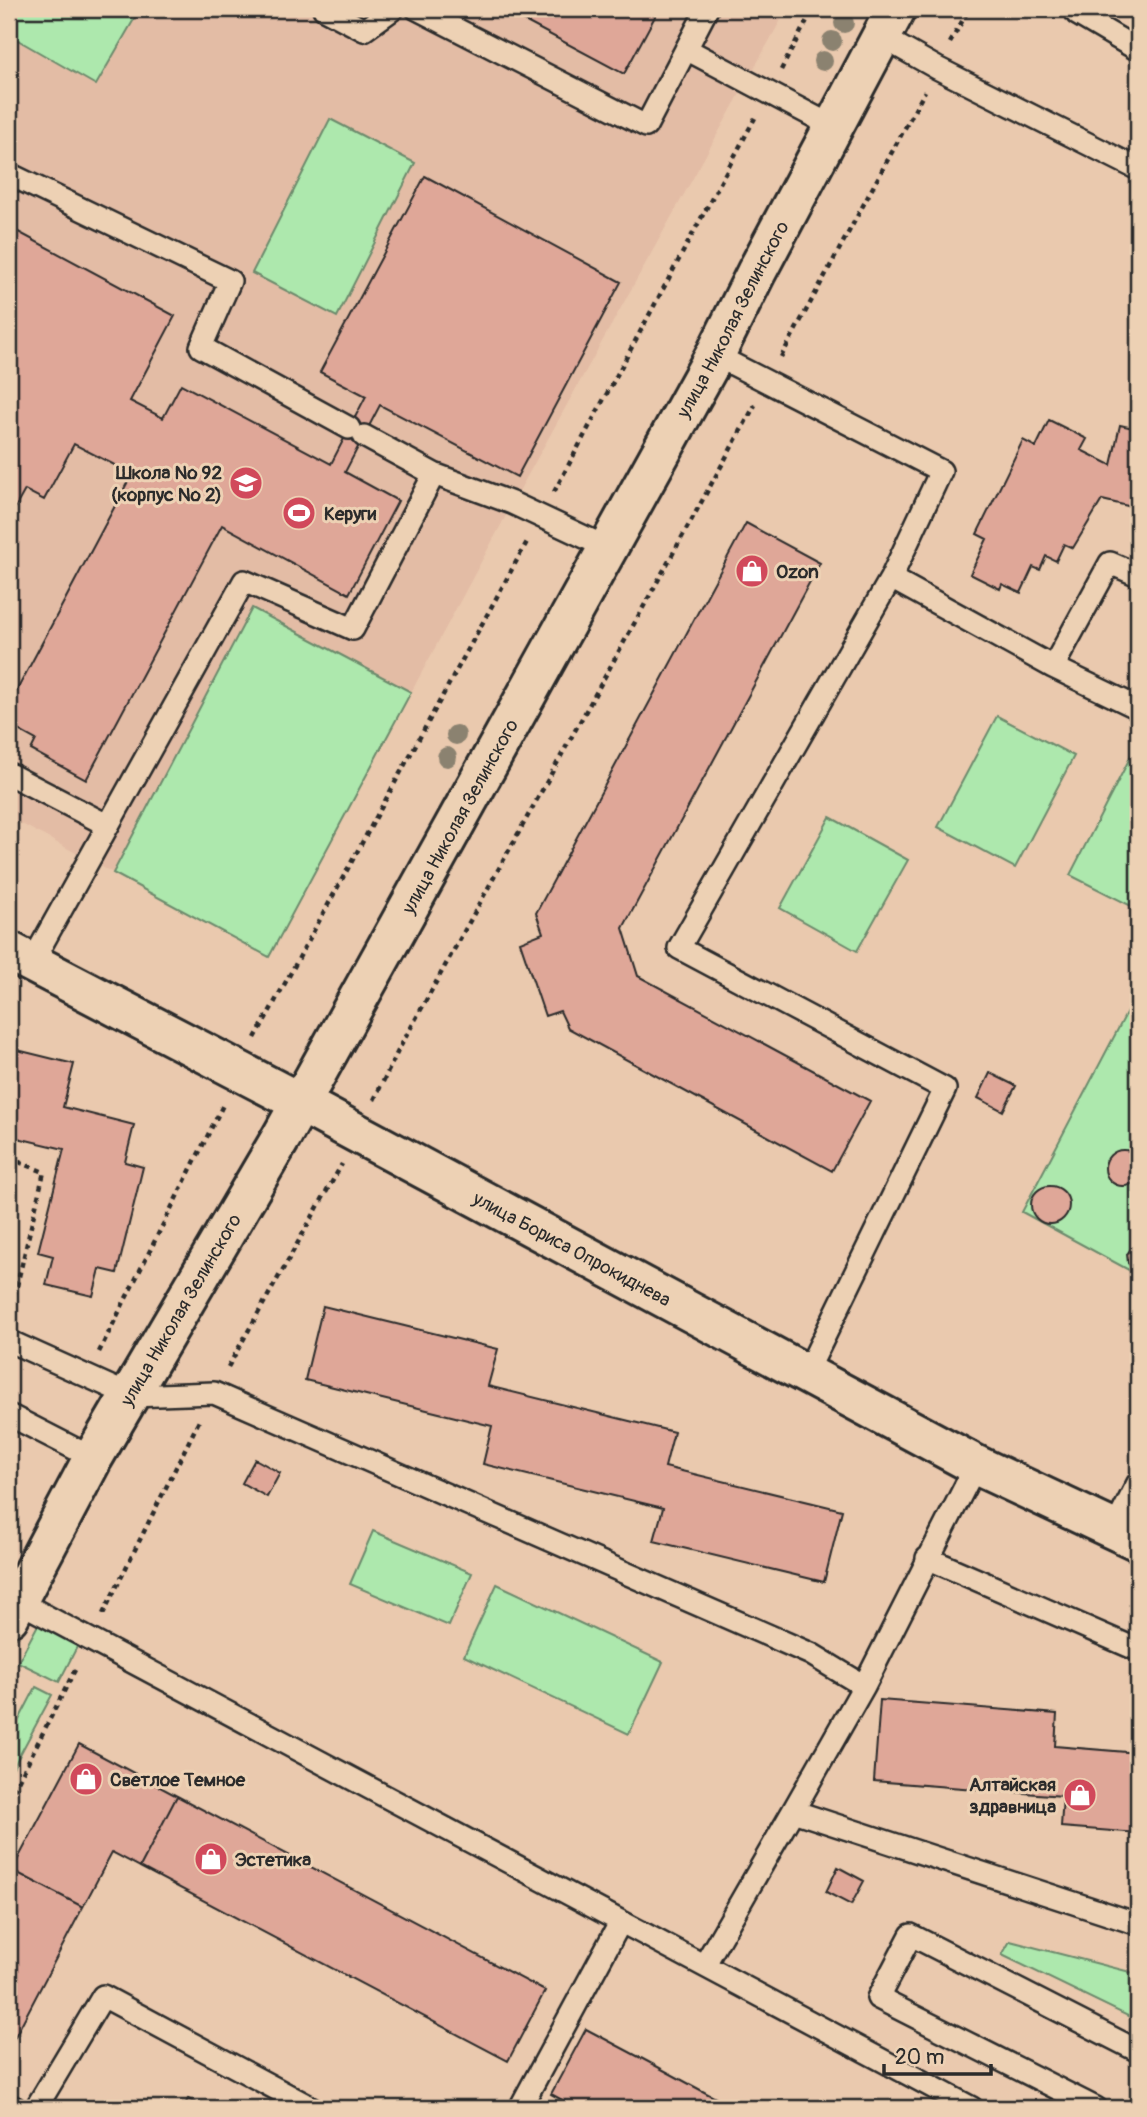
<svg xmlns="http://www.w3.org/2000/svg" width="1147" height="2117" font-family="Pangolin,sans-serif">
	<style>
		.built { fill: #e3bca5 }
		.green { fill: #ade8ad; stroke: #6c8a6c; stroke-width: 2 }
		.building { fill: #dfa798; stroke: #2b2b2b; stroke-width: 2 }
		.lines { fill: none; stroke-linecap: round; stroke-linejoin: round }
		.service-casing { stroke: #2b2b2b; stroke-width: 26 }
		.minor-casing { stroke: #2b2b2b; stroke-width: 44 }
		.path { stroke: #2b2b2b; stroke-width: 4.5; stroke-dasharray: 5 5; stroke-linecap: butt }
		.service { stroke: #edd1b4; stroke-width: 21 }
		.minor { stroke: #edd1b4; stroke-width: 38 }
		.tree { fill: #8b8270 }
		.labels { text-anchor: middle; stroke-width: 6; stroke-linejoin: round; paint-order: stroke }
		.street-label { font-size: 19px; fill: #2b2b2b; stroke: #edd1b4 }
		.poi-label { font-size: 19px; font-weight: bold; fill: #2b2b2b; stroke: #edd1b4; text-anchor: start }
	</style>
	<rect width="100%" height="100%" fill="#eac9ae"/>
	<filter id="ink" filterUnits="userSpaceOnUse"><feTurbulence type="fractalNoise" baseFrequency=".0143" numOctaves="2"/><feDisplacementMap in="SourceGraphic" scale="14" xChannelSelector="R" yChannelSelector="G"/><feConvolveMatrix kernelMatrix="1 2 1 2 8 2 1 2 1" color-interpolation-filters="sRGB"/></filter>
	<g filter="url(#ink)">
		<path class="built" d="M9,9H787L524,482L269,957L9,817Z"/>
		<path class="green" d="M9,9H140L96,85L9,35Z
			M330,119L415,163L337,317L252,273Z
			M252,608L411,692L269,957L113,873Z
			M997,716L1074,756L1015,868L938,827Z
			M1138,742V907L1137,909L1070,875Z
			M830,817L908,860L857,951L780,908Z
			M1138,991V1275L1022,1212Z
			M373,1531L472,1573L449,1626L350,1584Z
			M497,1584L663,1662L629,1734L464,1656Z
			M40,1621L80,1641L59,1682L18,1662Z
			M36,1687L52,1695L9,1775V1739Z
			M1010,1941L1138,1974V2021L1002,1955Z"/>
		<path class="building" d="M502,9H659L624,74Z
			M425,176L621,282L517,477L380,405L345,472L398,501L349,594L222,525L86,780L31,750L36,740L9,725V705L132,474L74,444L44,500L25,490L15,508L9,505V227L175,316L130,401L163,418L181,384L331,464L366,396L320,372Z
			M1049,420L1087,439L1081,450L1111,465L1120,425L1138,429V517L1130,515L1132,507L1102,500L1073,548L1064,544L1056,561L1046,556L1040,570L1033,567L1021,593L1002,584L1000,589L970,574L987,539L977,534L1023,440L1036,447Z
			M746,523L820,563L623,928L638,976L870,1101L832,1171L568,1028L560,1011L545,1016L520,942L543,933L536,913Z
			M9,1048L74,1064L63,1107L134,1125L125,1162L143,1167L117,1273L100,1269L93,1296L46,1285L53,1256L38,1252L64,1149L9,1136Z
			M990,1073L1016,1086L1003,1111L978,1098Z
			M1105 1168a18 18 0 1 1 36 0a18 18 0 1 1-36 0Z
			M1031 1205a19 19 0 1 1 38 0a19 19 0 1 1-38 0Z
			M1138,1240V1274L1128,1263L1127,1254Z
			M323,1306L498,1349L488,1386L674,1432L665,1467L842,1510L824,1582L654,1541L663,1508L483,1464L492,1426L305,1380Z
			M255,1459L280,1473L267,1497L242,1483Z
			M880,1700L1057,1714L1055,1746L1138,1753V1833L1061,1827L1063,1796L874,1781Z
			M79,1744L177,1796L140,1867L112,1852L83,1907L12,1870Z
			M177,1796L545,1991L508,2061L140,1867Z
			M838,1867L864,1881L851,1905L826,1892Z
			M12,1870L83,1907L9,2048V1876Z
			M586,2029L656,2066L734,2108H577L551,2094Z
			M188,2099L206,2108H183Z"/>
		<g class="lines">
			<defs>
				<path id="service" d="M324,9L364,30L393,9
					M417,9L646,126L707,9
					M1077,14L1138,50
					M882,37L937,68L1138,169
					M686,49L834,127
					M9,174L230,281L201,347L349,428
					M715,355L941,471L891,578L1053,667L1110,563L1138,575
					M434,474L512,503L608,548
					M1053,667L1138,708
					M9,774L107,825
					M31,964L244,581L353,629L434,474L364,436
					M9,1341L131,1396L214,1393L811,1654L864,1686
					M806,1374L945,1089L679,948L891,578
					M9,1415L93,1458
					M1114,1530L1138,1483
					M927,1558L1138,1650
					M10,1597L972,2108
					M793,1811L864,1686L976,1465
					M705,1964L793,1811L1138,1924
					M9,2105L15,2108
					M36,2108L103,1996L312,2108
					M520,2108L620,1923
					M1096,2108L878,1998L911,1935L1138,2051"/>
				<g id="minor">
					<path id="s1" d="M9,951L299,1102L976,1465L1138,1541"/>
					<path id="s2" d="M9,1617L93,1458L282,1136L715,355L756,273L896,9"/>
				</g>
			</defs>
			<use href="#service" class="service-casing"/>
			<use href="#minor" class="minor-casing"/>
			<path class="path" d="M950,43L969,9
				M781,70L813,9
				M781,357L925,91
				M554,492L755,118
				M255,1038L528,540
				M374,1100L398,1051L755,405
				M9,1158L44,1172L11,1310L15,1312
				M99,1352L224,1103
				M228,1367L342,1164
				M103,1614L199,1421
				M9,1799L77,1666"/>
			<use href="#service" class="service"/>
			<use href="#minor" class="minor"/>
		</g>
		<g class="tree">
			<circle cx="844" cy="23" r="10"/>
			<circle cx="832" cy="41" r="10"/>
			<circle cx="823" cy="61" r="10"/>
			<circle cx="456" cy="735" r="10"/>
			<circle cx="447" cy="757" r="10"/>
		</g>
	</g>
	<defs>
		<symbol id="school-disc" viewBox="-11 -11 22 22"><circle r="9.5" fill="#d1495b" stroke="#edd1b4"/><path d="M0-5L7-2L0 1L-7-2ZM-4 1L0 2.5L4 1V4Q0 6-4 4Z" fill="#fff"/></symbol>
		<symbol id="stadium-disc" viewBox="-11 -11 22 22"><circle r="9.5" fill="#d1495b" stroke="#edd1b4"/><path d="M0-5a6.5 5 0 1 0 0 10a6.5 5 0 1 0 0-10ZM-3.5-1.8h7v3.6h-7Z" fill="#fff"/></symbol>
		<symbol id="shop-disc" viewBox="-11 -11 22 22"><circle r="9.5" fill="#d1495b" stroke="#edd1b4"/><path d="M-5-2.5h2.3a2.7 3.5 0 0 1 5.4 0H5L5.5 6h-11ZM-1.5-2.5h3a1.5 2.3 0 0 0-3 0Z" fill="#fff"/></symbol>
	</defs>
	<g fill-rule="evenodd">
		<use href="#school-disc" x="227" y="464" width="38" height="38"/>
		<use href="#stadium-disc" x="280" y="494" width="38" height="38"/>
		<use href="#shop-disc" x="733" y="552" width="38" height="38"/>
		<use href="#shop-disc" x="67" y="1760" width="38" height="38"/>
		<use href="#shop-disc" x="1061" y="1776" width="38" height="38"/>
		<use href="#shop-disc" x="192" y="1840" width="38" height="38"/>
	</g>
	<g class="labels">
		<g class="street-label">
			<text dy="7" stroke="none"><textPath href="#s2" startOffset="1486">улица Николая Зелинского</textPath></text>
			<text dy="7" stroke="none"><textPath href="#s2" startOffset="919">улица Николая Зелинского</textPath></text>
			<text dy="7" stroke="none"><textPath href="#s1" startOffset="637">улица Бориса Опрокиднева</textPath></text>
			<text dy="7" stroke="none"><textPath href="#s2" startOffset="352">улица Николая Зелинского</textPath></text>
		</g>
		<g class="poi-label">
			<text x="222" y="479" text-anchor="end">Школа № 92<tspan x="222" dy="22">(корпус № 2)</tspan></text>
			<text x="324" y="520">Керуги</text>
			<text x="776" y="578">Ozon</text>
			<text x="110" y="1786">Светлое Темное</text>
			<text x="1056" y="1791" text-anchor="end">Алтайская<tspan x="1056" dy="22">здравница</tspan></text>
			<text x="235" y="1866">Эстетика</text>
		</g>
	</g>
	<rect width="1147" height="2117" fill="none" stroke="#edd1b4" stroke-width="35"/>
	<rect x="18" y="18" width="1112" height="2082" fill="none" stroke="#2b2b2b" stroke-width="2.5" filter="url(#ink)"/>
	<path d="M884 2064v10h107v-10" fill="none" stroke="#2b2b2b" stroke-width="3.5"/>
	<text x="895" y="2064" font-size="21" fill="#2b2b2b" stroke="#edd1b4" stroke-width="5" paint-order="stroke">20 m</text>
</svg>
